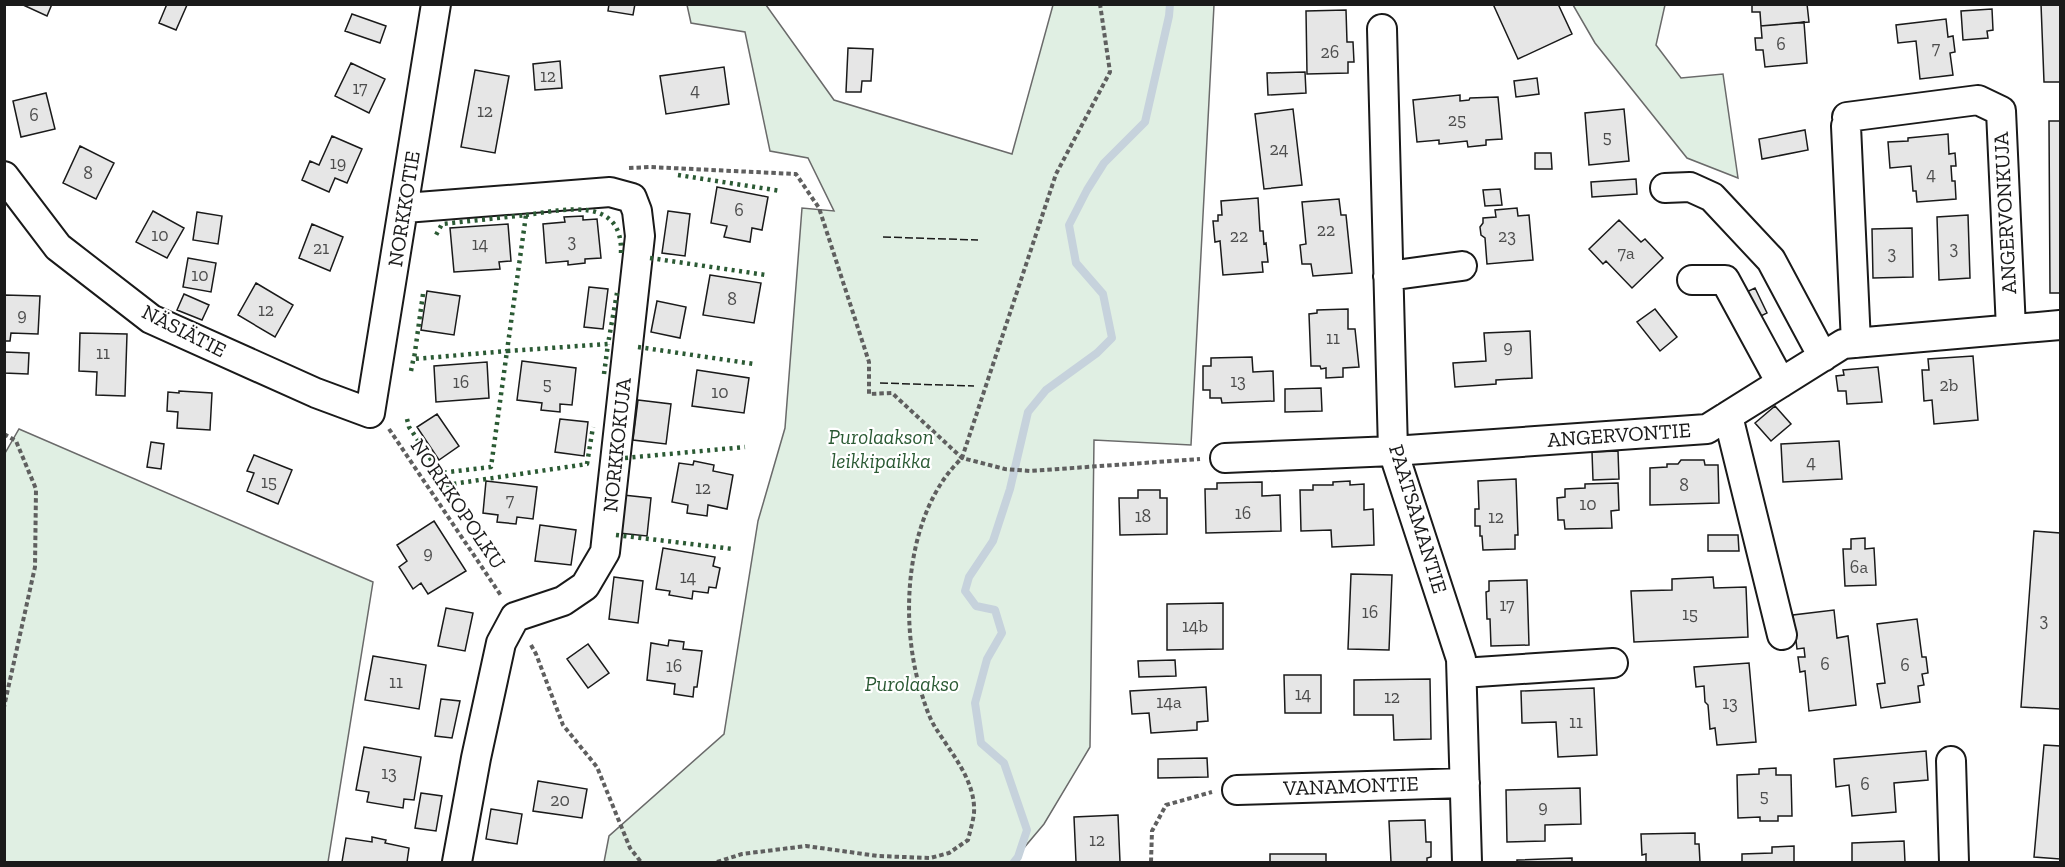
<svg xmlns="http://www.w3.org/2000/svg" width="2065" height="867" font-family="'Zilla Slab',serif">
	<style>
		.green { fill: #e0efe3; stroke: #6a6a6a; stroke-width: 1.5 }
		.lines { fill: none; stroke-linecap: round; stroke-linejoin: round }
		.stream { stroke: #c6d2dc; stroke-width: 8 }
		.building { fill: #e6e6e6; stroke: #1a1a1a; stroke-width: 1.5 }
		.minor-casing { stroke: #1a1a1a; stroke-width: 32 }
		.path { stroke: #5f5f5f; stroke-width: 4; stroke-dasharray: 4.5 3; stroke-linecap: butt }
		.minor { stroke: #fff; stroke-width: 28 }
		.hedge { stroke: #2b5a34; stroke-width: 4.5; stroke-dasharray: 3 4.5; stroke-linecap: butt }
		.fence { stroke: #1a1a1a; stroke-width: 1.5; stroke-dasharray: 8 3; stroke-linecap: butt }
		.labels { text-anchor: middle; stroke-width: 4.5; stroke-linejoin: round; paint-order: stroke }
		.number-label { font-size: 18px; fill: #4d4d4d }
		.street-label { font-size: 21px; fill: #1a1a1a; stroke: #fff }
		.park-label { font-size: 21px; font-style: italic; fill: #2b5a34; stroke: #fff }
	</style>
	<rect width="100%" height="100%" fill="#fff"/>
	<path class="green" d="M687,5H766L834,100L1012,154L1053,5H1214L1191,445L1094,440L1090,747L1044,824L1012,862H604L609,836L724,734L758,521L785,428L802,208L834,211L808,158L770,151L745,32L691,23Z
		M1573,5H1665L1656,45L1681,78L1723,74L1738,178L1687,158L1595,43Z
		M19,429L373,582L328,862H5L4,455Z"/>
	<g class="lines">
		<path class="stream" d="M1014,862L1018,857L1027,830L1004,763L981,743L975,703L987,659L1002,633L995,610L976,606L965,591L969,577L993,541L1010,489L1028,412L1046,390L1097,353L1112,338L1103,294L1076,263L1069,225L1087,190L1104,163L1145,122L1169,16L1170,4"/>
	</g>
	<path class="building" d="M21,4H52L47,16Z
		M167,4L187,5L176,30L159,23Z
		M609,4H635L633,15L608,11Z
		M1493,4H1558L1572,34L1518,59Z
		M1752,4H1807L1809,22L1761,26L1760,12H1752Z
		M2041,4H2060V82H2044Z
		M1992,9L1993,30L1987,31L1988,38L1963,40L1961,11Z
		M1346,10L1347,42H1353L1354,62H1348V73L1307,74L1306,11Z
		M352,14L386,26L380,43L345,31Z
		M1946,19L1948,37L1953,36L1955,52L1950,53L1953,75L1920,79L1916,41L1898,43L1896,25Z
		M1804,22L1807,63L1765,67L1763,50H1756L1755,38H1762L1761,26Z
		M848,48L873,49L871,81H862L861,92H846Z
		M560,61L562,88L535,90L533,64Z
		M351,63L385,79L369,113L335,96Z
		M724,67L729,104L666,114L660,76Z
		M475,70L509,76L495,153L461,147Z
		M1305,72L1306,93L1268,95L1267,73Z
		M1537,78L1539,94L1516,97L1514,81Z
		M46,93L55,129L21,137L13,101Z
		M1460,95V101L1469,100L1470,98L1498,97L1502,139L1486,140V145L1468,147L1467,141L1439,144V140L1417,142L1413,100Z
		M1293,109L1302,185L1264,189L1255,114Z
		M1624,109L1629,161L1589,165L1585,113Z
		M2049,121H2060V293H2050Z
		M1805,130L1808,150L1762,159L1759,139Z
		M1948,134L1949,154L1955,153L1956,166H1951L1952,181H1955L1956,199L1917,202L1916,191H1913L1911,166L1890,168L1888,142L1908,141V138Z
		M332,136L362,149L347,183L335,178L329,192L302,180L310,161L319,165Z
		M80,146L114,163L96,199L63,183Z
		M1535,153H1551L1552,169H1535Z
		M1636,179L1637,194L1592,197L1591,182Z
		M717,187L768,197L762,230L752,228L750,242L724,237L727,226L711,223Z
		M1500,189L1502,205L1485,206L1483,190Z
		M1258,198L1260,231H1263L1264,244L1266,243L1268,262H1262L1263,272L1223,275L1220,241L1215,242L1213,221H1218V215H1222L1221,201Z
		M1339,199L1341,215H1346L1352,273L1313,276L1311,264H1302L1300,245L1306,244L1302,202Z
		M1517,208L1518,216L1529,215L1533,260L1487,264L1485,238L1481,235L1480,227L1483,223V218L1496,217L1495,210Z
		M153,211L184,228L167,258L136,242Z
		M668,211L690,214L685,256L662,253Z
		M197,212L222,216L218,244L193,240Z
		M1968,215L1970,278L1939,280L1937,217Z
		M583,216V220L597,219L601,258L585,259V263L568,265V261L546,263L543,224L565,222L564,217Z
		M1619,220L1641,242L1645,239L1663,258L1632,288L1606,261L1603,264L1589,249Z
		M312,224L343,237L330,271L299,258Z
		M508,224L511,261L499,262L500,269L454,272L450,228Z
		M1912,228L1913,277L1873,278L1872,229Z
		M188,258L216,263L211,292L183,287Z
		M710,275L761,283L754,323L703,315Z
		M256,283L293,305L275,337L238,315Z
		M589,287L608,289L603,329L584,327Z
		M1755,288L1767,313L1753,320L1740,295Z
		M427,291L460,296L454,335L421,330Z
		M184,294L209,305L202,320L177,310Z
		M4,295L40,296L38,334L11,333L10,341H4Z
		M657,301L686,307L680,338L651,332Z
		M1348,309V329H1355L1359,367L1343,368V377L1326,378V368L1321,369L1320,366H1311L1309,314L1317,313V310Z
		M1655,309L1677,337L1660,351L1637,322Z
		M1530,331L1532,378L1496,380V384L1455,387L1453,363L1486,361L1484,333Z
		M80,333L127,334L125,396L96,395L97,372L79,371Z
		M5,352L29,353L28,374L4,373Z
		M1973,356L1978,420L1934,424L1932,400L1924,401L1922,370H1929L1928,359Z
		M1252,357L1253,372L1273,371L1274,401L1222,403L1221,398H1210V390H1203V366H1211V358Z
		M522,361L576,368L572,405L560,404V412L541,410L542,403L517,400Z
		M487,362L489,398L436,402L434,366Z
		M1878,367L1882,402L1847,404L1846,391H1838L1836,376L1844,375L1843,370Z
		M697,370L749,378L744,413L692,406Z
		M1321,388L1322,411L1285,412V389Z
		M179,391L212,393L210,430L177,428L178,412L167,411L168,392L179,393Z
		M638,400L671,404L666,444L633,440Z
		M1775,406L1791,424L1771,441L1755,423Z
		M437,414L459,446L439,460L417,427Z
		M560,419L588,422L584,456L555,452Z
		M1839,441L1842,479L1783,482L1781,444Z
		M151,442L164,444L161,469L147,467Z
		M1618,451L1619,479L1593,480L1592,452Z
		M254,455L292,470L278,504L247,491L254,473L247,471Z
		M1681,460H1704L1705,465H1718L1719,503L1650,505V468L1667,467V464H1678Z
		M694,461L714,465L713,471L733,475L727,509L708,505L707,516L687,513L688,505L672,502L679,463L693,465Z
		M1516,479L1518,535H1515V549L1483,550L1482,536H1480V526H1475V509H1479L1478,481Z
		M486,481L537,487L533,519L517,517L516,524L497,522L498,515L483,513Z
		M1350,481V485L1364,484V510L1373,509L1374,545L1332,547L1331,530L1301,531L1300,490H1313V485H1333V482Z
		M1262,482V496L1280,495L1281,531L1206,533L1205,489H1217V483Z
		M1618,483L1619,510L1611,511L1612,528L1565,529L1564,520H1558L1557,498L1565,497V489L1585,488V484Z
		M1138,490H1160V498H1167V534L1120,535L1119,498H1138Z
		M623,495L651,498L647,536L619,533Z
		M434,521L466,571L428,594L421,583L413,589L399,567L407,561L397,545Z
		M540,525L576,530L571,565L535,561Z
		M2034,531L2060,533V709L2021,707Z
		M1708,535H1738L1739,551H1708Z
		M1865,538V549L1874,548L1876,585L1845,586L1843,549H1851V539Z
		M663,548L715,557L713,566L720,568L716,588L709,587L708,593L693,591L692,599L669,595L670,591L656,589Z
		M1351,574L1392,575L1389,650L1348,649Z
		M614,577L643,581L638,623L609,619Z
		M1713,577L1714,588L1746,587L1748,637L1634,642L1631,591L1672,590V579Z
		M1527,580L1529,645L1491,646L1490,619H1487L1486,592L1489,591V581Z
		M1223,603V649L1167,650V604Z
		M446,608L473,613L465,651L438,646Z
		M1834,610L1837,638L1848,636L1856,705L1809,711L1805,671L1800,672L1798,657H1805L1804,648L1797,649L1793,615Z
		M1917,619L1922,657H1926L1928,673L1922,674L1924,685L1918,686L1920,702L1881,708L1877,684L1885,683L1877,624Z
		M669,640L684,642L683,649L702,651L697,687H694L693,697L674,694L675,684L647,680L651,643L668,646Z
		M588,644L609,673L588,688L567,659Z
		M373,656L426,665L419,709L365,700Z
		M1175,660L1176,676L1139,677L1138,661Z
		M1749,663L1756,742L1717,745L1715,728L1710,729L1708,705L1705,702L1704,686L1696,687L1694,667Z
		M1284,675H1321V713H1285Z
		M1430,679L1431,739L1394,740L1393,715H1354V680Z
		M1206,687L1208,721L1197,722V730L1151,733L1149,713L1132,714L1130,691Z
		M1594,688L1597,755L1558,757L1556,722L1522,723L1521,691Z
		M441,699L460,701L452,738L435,736Z
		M2044,745L2060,746V859L2034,857Z
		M364,747L421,757L414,800L404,799L403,808L367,802L369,792L356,790Z
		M1926,751L1928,780L1894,783L1896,812L1852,816L1849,785L1836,787L1834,759Z
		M1207,758L1208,777L1158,778V759Z
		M1776,768V775H1791L1792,816H1778V821H1760V817L1738,818L1737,775L1759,774V769Z
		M538,781L587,789L582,818L533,811Z
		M1580,788L1581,824L1545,825V841L1507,842L1506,790Z
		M421,793L442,796L436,831L415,828Z
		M491,809L522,814L517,844L486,839Z
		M1118,815L1120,862H1076L1074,817Z
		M1425,820L1426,842H1431V857L1427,858V862H1391L1389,821Z
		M1695,833V844H1699L1700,862H1646V854L1642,855L1641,834Z
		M372,837L386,840L385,843L409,848L407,862H342L346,838L372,842Z
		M1904,841L1905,862H1852V843Z
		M1794,846V862H1742V854L1772,853V847Z
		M1270,854H1326V862H1270Z
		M1572,858V862H1517V860Z"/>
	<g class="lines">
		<defs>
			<path id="minor" d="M1382,29L1393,451L1461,659L1467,862
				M1847,117L1978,100L2001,111L2011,329
				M1846,126L1856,343
				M4,176L58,247L151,319L316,393L370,413L436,4
				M1665,188L1690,187L1712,197L1771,260L1823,357
				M405,208L610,192L632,198L637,211L640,236L605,552L585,586L563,601L515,617L501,643L476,758L457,862
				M1388,276L1462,266
				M1692,280H1725L1781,383
				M1728,416L1782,635
				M1225,458L1393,451L1707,429L1843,344L2060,325
				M1462,673L1613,663
				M1951,761L1954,862
				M1237,790L1465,783"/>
		</defs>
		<use href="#minor" class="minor-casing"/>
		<path class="path" d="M629,168L650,167L796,174L819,208L869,362V394L892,393L962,458L1005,469L1030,471L1200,459
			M389,429L502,597
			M4,434L16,441L36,489L35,567L4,707
			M531,645L536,654L563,725L597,767L630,848L641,862
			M717,862L742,854L806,846L878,856L930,858L949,853L968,840C970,831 973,822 974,813C976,781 951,753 935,727C930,719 926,708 923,698C898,625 904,513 962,458L1056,174L1110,72L1100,4
			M1151,862L1152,831L1166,805L1212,792"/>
		<use href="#minor" class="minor"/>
		<path class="hedge" d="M678,175L781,191
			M526,215C563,210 623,195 621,253
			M650,258L766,275
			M423,294L414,359L507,351L526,215L442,224L436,235
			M638,347L754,364
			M411,371L414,356
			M604,374L608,344
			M407,419L409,427L440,473L491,467L507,351L608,344L617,293
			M625,458L745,447
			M446,485L587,464L593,427
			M616,535L733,549"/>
		<path class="fence" d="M883,237L978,240
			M880,383L974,386"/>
	</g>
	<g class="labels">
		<g class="number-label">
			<text x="1781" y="50">6</text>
			<text x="1936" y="54">7</text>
			<text x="1330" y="58">26</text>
			<text x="548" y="82">12</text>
			<text x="360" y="94">17</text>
			<text x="695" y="96">4</text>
			<text x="485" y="117">12</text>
			<text x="34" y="121">6</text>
			<text x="1457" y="126">25</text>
			<text x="1607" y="143">5</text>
			<text x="1279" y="155">24</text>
			<text x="338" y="169">19</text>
			<text x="88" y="179">8</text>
			<text x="1931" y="180">4</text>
			<text x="739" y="216">6</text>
			<text x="1326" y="236">22</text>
			<text x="160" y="241">10</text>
			<text x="1239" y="242">22</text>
			<text x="1507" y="242">23</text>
			<text x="572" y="247">3</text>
			<text x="480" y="250">14</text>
			<text x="321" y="254">21</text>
			<text x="1954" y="254">3</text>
			<text x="1626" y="259">7a</text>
			<text x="1892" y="259">3</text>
			<text x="200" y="281">10</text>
			<text x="732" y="305">8</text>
			<text x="266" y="316">12</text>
			<text x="22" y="321">9</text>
			<text x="1333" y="344">11</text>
			<text x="1508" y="353">9</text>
			<text x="103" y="359">11</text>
			<text x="1238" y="387">13</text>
			<text x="461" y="388">16</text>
			<text x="547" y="390">5</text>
			<text x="1949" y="391">2b</text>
			<text x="720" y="398">10</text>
			<text x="1811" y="468">4</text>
			<text x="269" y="488">15</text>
			<text x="1684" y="491">8</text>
			<text x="703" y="494">12</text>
			<text x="510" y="506">7</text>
			<text x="1588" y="510">10</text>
			<text x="1243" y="519">16</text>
			<text x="1143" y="522">18</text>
			<text x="1496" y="523">12</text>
			<text x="428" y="559">9</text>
			<text x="1859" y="573">6a</text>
			<text x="688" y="583">14</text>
			<text x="1507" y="611">17</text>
			<text x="1370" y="618">16</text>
			<text x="1690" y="620">15</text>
			<text x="2044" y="626">3</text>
			<text x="1195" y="632">14b</text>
			<text x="1825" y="670">6</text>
			<text x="1905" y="671">6</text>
			<text x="674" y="672">16</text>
			<text x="396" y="688">11</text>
			<text x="1303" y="700">14</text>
			<text x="1392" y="703">12</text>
			<text x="1169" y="708">14a</text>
			<text x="1730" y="709">13</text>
			<text x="1576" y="728">11</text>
			<text x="389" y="779">13</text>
			<text x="1865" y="790">6</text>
			<text x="1764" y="802">5</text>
			<text x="560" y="806">20</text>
			<text x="1543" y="813">9</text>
			<text x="1097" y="846">12</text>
		</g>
		<g class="street-label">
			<text transform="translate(404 209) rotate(-81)" y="7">NORKKOTIE</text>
			<text transform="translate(2005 213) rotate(-93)" y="7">ANGERVONKUJA</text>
			<text transform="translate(184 331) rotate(27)" y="7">NÄSIÄTIE</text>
			<text transform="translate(1619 435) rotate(-4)" y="7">ANGERVONTIE</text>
			<text transform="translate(617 445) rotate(-84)" y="7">NORKKOKUJA</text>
			<text transform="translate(458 504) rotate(56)" y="7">NORKKOPOLKU</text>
			<text transform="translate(1418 519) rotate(73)" y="7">PAATSAMANTIE</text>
			<text transform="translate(1351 786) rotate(-2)" y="7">VANAMONTIE</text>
		</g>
		<g class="park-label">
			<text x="881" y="444">Purolaakson<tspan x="881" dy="24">leikkipaikka</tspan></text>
			<text x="912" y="691">Purolaakso</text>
		</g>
	</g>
	<rect width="2065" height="867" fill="none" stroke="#1a1a1a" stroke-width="12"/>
</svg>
